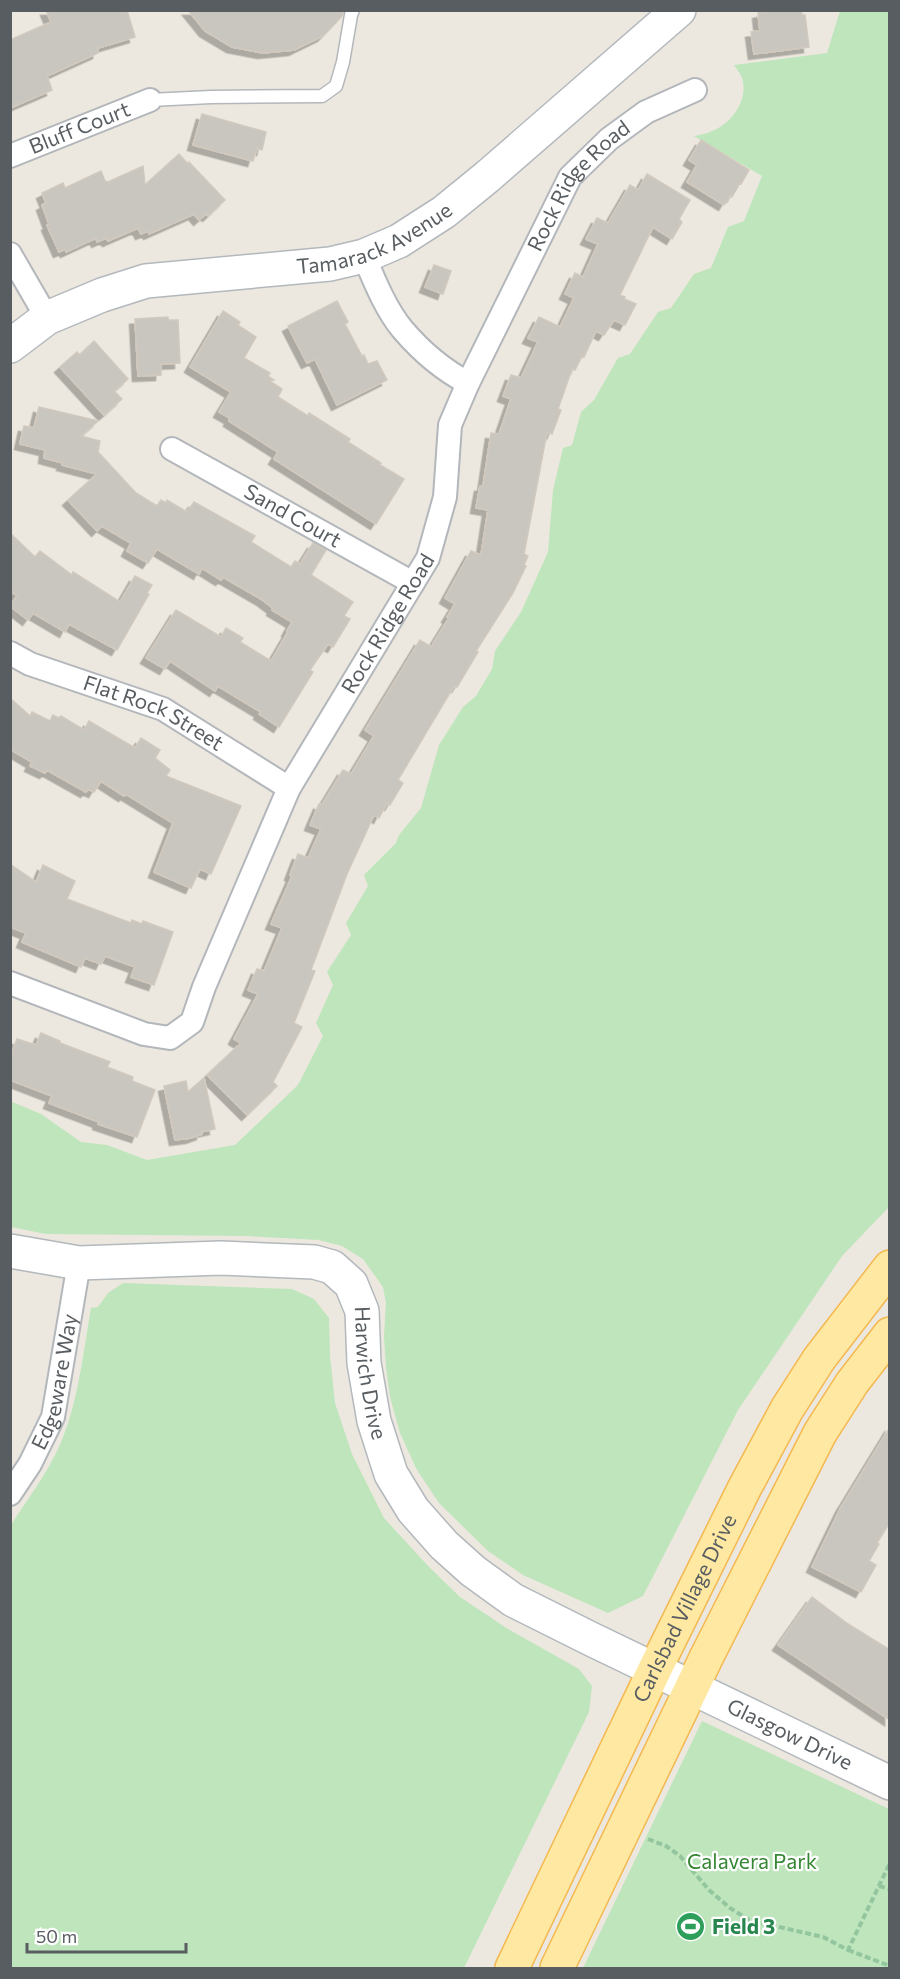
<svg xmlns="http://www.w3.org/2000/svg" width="900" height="1979" font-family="Commissioner,sans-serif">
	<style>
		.green { fill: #bee5bb }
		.building { fill: #c9c5bf; stroke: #d1c9be; stroke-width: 1.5; filter: url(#shadow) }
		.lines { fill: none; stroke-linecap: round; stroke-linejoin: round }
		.lane-casing { stroke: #b3b7bb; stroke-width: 15 }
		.street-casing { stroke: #b3b7bb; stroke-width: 26 }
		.secondary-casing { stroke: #b3b8bd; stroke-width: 36 }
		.primary-casing { stroke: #f4b850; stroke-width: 36 }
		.path { stroke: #93c69e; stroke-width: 4; stroke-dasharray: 6 3; stroke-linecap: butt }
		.lane { stroke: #fff; stroke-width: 12 }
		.street { stroke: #fff; stroke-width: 22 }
		.secondary { stroke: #fff; stroke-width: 33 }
		.primary { stroke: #ffe8a2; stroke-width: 33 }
		.labels { text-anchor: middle; stroke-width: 4.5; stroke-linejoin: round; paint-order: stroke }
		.street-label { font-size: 21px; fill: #585d61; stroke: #fff }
		.park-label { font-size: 21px; fill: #368633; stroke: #fff }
		.leisure-label { font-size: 21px; font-weight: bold; fill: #27864d; stroke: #fff; text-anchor: start }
	</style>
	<defs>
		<filter id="shadow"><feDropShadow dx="-5.5" dy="5.5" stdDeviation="0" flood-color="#0004"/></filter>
	</defs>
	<rect width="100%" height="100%" fill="#ece8df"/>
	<path class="green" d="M840,11H889V1207L842,1256L738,1410L643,1596L608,1613L523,1575L488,1551L439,1503L417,1470L400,1433L390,1397L386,1367L384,1337L386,1303L383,1287L363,1259L342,1246L319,1240L246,1236L46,1234L11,1227L10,1101L41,1114L81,1142L107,1145L147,1160L235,1145L298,1085L323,1036L316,1023L333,985L327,972L351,935L346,923L368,886L364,875L396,843L399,835L421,808L439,745L463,707L476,696L492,669L495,651L521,612L548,552L553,490L563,448L572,445L581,412L594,400L618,358L630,354L658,312L671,308L694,274L711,268L728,227L744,221L762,176L694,136C700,135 706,134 712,131C732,124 749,99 742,78C740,73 737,69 734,65L827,53Z
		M123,1283L292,1289L314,1299L329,1318L330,1356L335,1403L352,1454L384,1518L429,1567L460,1597L508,1629L579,1669L592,1686L589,1712L464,1968H11V1525C27,1500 46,1475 59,1447C78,1405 83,1354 91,1308L98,1307L108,1293Z
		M702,1721L889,1809V1968H583Z"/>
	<path class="building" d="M46,10H127L135,37L98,48V53L47,76L52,90L10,108V40L51,22Z
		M188,10H344L342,16L323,36L294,50L263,53L232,47L205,31Z
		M774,10H801L802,15H805L809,47L754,54L751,32L760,31L758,13Z
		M202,114L266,132L262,150L257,148L253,161L193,145Z
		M701,140L749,170L741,184L740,183L732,197L730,195L724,205L687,182L697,165L689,160Z
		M179,154L188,164L189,162L225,200L208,216L206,214L199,220L194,214L149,234L148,231L141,234L138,228L108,241L106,238L97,242L96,238L66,252L65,249L59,252L47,225L49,224L42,205L46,203L42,193L63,183L65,188L101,171L105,181L108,182L143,166L145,185Z
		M647,174L690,200L679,219L682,222L672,239L653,227L620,295L625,297L624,299L636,304L625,325L614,320L604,335L596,331L584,357L582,356L575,370L572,369L558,409L561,410L552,434L547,432L524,554L528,556L524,565L526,566L513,593L476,651L478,652L457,687L454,686L398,780L403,783L390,805L387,803L379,818L374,815L347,874L311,970L315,971L294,1023L302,1027L273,1082L277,1086L247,1115L207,1075L241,1043L234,1039L258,994L248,990L257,969L264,971L282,928L271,924L292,876L290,875L298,854L308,858L321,829L310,825L319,804L322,805L343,770L351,774L374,736L365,730L420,640L431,647L449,618L447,617L455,604L445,598L471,551L481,555L488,510L476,508L480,486H483L491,433L499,434L511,399L503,396L511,375L521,378L538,342L528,338L539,317L560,327L574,298L565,294L575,273L583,277L598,244L586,239L597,218L608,223L630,185L638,190Z
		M434,265L451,271L443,294L425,287Z
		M337,301L348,322L345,324L362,356L364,355L368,364L377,361L387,380L337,405L315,359L307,363L288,326Z
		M223,311L240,322L238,325L256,337L244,358L270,373L268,376L274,380L270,381L282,389L278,397L308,416L309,413L350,439L348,442L381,463L380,465L404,479L376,524L274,459L278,452L229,421L230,418L219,412L231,392L190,367Z
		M168,317V320H178L180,363L161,364V375L138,376L135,319Z
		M94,341L128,379L114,391L122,399L104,415L60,367L77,352L80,355Z
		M39,407L98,421L81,436L100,441L98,452L136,493L157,506L161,500L166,503L167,500L187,512L194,502L255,536L251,542L291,567L295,561L300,564L313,543L326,550L311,575L353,602L344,616L350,619L333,647L328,644L310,670L313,672L279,727L259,714L261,712L218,686L215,691L170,661L165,669L146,658L176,610L221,637L226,628L243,638L240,642L271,661L288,632L287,631L292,622L272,610L273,608L261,599L223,577L221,580L202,568L199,574L157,549L148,563L127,551L131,543L102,526L97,531L68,500L97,474L62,465L63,463L44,458L45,450L20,444L24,426L34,428Z
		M10,533L35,557L40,551L72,575L73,572L120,602L135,576L152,585L147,593L149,594L117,650L69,624L65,632L33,613L28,620L10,606L17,596L10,590Z
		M10,698L30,716L32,712L50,721L53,715L59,718L61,716L84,730L89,721L135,748L141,738L160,750L155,758L170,770L166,776L241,806L211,874L200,869L191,888L154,872L173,823L126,794L124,796L101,781L94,792L88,789L86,792L47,770L45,773L30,766L32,762L10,749Z
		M10,864L36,882L43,865L75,881L67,899L131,923L132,920L142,924L143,921L173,932L154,985L131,977L135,967L105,956L101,964L85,958L81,967L22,942L26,933L10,927Z
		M41,1033L60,1041V1043L110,1062L107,1067L133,1077L132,1081L155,1090L137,1137L98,1124L99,1122L49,1103L52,1096L10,1080V1058L17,1039L36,1045Z
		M204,1078L215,1129L201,1132L202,1134L191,1138L175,1140L164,1086L186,1081L188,1092Z
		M890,1427V1522L877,1543L879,1544L869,1561L876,1565L861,1592L812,1567L841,1507Z
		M812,1597L848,1624L890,1650V1720L778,1645Z"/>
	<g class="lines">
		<defs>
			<path id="lane" d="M150,100L211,97L322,96L336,86L343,62L351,15L353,10"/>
			<g id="street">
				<path id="s1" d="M10,156L150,100"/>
				<path d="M10,254L47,318"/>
				<path d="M364,256C374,280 386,310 403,330C421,351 443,370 468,383"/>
				<path id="s2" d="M172,449L413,583"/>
				<path id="s3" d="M10,653L30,664L163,709L289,788"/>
				<path id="s4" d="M10,983L144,1034L170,1038L192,1022L204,987L289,788L428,558L445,497L450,425L468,383L570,177L609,139L646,112L695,90"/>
				<path id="s5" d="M10,1494L30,1464L53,1417L79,1263"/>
			</g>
			<g id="secondary">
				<path id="s6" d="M10,346L47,318L102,295L146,281L330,264L364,256L399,241L444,212L487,177L679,10"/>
				<path id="s7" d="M10,1251L79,1263L221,1258L314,1262L332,1267L351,1284L362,1311L364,1363L374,1421L391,1474L413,1510L444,1545L473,1571L513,1600L591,1639L890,1783"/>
			</g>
			<g id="primary">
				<path id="s8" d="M512,1968L655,1669L745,1487L787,1409L819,1359L890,1267"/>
				<path d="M557,1968L706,1658L820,1433L852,1383L890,1334"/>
			</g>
		</defs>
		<use href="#lane" class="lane-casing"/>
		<use href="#street" class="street-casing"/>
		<use href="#secondary" class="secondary-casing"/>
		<use href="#primary" class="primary-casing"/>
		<path class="path" d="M648,1839L666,1846L680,1856L709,1890L730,1908L749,1920L823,1937L848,1950L890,1863
			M879,1886L890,1889
			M848,1950L890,1966"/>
		<use href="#lane" class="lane"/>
		<use href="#street" class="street"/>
		<use href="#secondary" class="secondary"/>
		<use href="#primary" class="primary"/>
	</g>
	<defs>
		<symbol id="stadium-disc" viewBox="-11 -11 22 22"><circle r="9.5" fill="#2e9e5b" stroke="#fff"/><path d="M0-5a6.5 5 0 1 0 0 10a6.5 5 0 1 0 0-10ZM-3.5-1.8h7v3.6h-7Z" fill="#fff"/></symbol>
	</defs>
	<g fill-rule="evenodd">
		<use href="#stadium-disc" x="674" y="1910" width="33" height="33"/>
	</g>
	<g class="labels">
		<g class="street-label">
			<text dy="7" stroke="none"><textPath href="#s1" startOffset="75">Bluff Court</textPath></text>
			<text dy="7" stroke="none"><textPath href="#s4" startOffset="1128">Rock Ridge Road</textPath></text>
			<text dy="7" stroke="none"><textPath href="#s6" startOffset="387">Tamarack Avenue</textPath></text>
			<text dy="7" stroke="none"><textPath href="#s2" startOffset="138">Sand Court</textPath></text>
			<text dy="7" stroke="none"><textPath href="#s4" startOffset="642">Rock Ridge Road</textPath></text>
			<text dy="7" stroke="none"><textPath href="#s3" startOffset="156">Flat Rock Street</textPath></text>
			<text dy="7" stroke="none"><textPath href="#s7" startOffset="441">Harwich Drive</textPath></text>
			<text dy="7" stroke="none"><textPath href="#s5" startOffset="123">Edgeware Way</textPath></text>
			<text dy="7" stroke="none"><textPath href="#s8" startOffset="399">Carlsbad Village Drive</textPath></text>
			<text dy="7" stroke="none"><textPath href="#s7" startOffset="1030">Glasgow Drive</textPath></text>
		</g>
		<g class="park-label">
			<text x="752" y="1869">Calavera Park</text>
		</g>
		<g class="leisure-label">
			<text x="712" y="1934">Field 3</text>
		</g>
	</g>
	<rect width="900" height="1979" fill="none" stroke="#585d61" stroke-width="24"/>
	<path d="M27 1943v9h159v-9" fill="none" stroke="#585d61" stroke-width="3"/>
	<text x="36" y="1943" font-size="18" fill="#585d61" stroke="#ffffff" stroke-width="4.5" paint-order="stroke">50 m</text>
</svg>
